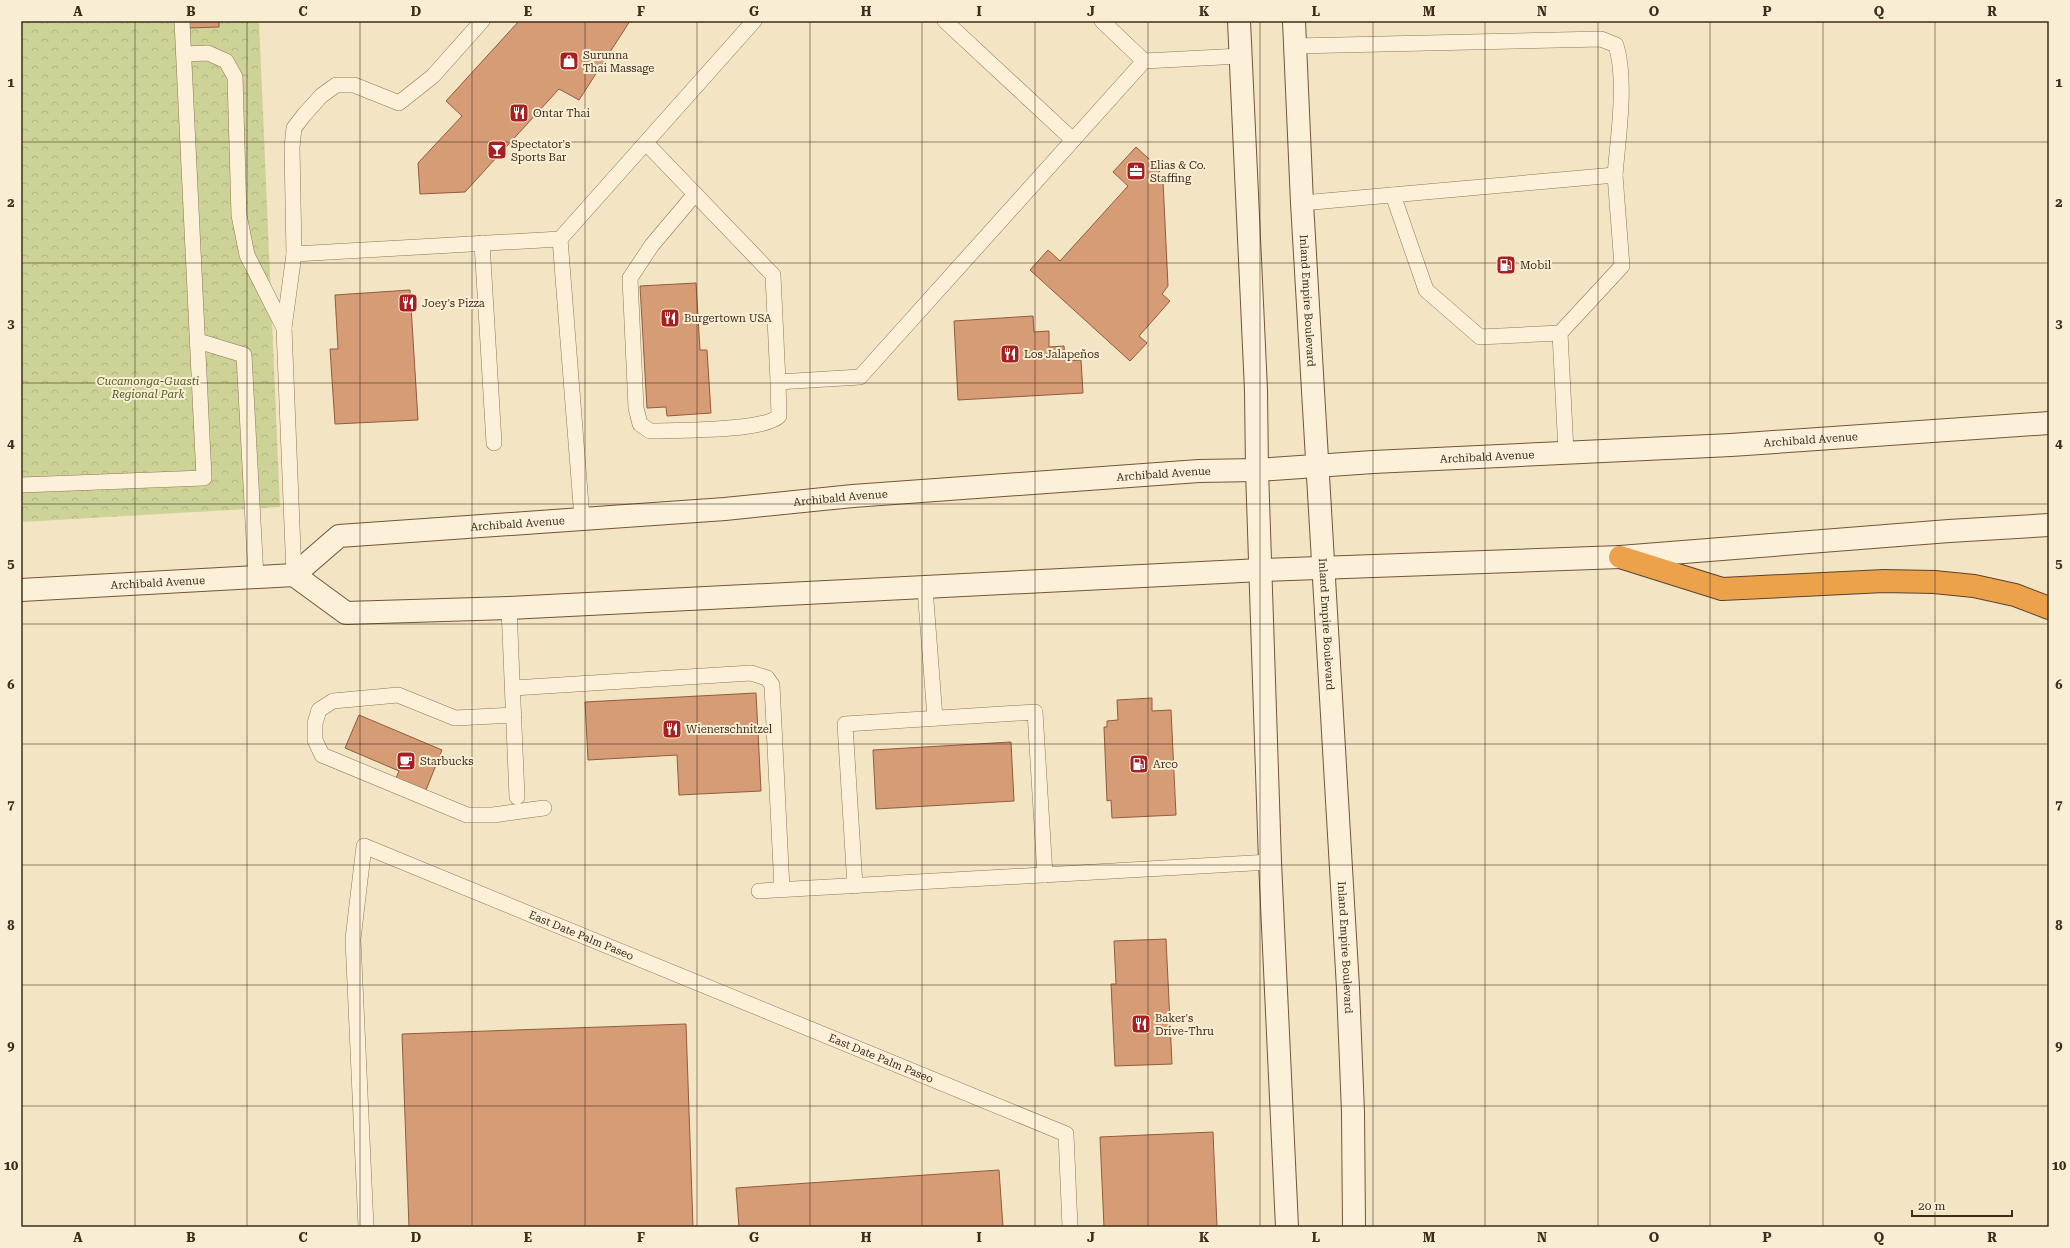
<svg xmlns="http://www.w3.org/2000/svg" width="2070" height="1248" font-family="'Roboto Serif',serif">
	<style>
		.forest { fill: url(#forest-crowns) }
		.building { fill: #d59c75; stroke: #925c3a }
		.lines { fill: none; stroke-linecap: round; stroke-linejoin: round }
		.lane-casing { stroke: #907557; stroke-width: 16 }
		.secondary-casing { stroke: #72553b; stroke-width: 24 }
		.highway-casing { stroke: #5d422c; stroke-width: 24 }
		.lane { stroke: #fcf1d8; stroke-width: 15 }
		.secondary { stroke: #fcf1d8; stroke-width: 22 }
		.highway { stroke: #eba24b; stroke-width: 22 }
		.grid { fill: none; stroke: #3e2d1d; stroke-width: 1; stroke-opacity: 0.55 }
		.labels { text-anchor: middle; stroke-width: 4; stroke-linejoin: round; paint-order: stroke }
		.poi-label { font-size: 11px; fill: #3e2d1d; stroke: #f9eed4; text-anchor: start }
		.street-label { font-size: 11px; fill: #3e2d1d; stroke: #f9eed4 }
		.park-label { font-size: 11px; font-style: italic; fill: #4f5d21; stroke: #f9eed4 }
		.neatline { fill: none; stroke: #3e2d1d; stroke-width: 1.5 }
		.grid-label { font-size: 13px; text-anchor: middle; font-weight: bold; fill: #3e2d1d }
	</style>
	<defs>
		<pattern id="forest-crowns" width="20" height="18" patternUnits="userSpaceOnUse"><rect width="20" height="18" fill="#cdd396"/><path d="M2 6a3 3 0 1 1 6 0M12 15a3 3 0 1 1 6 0" fill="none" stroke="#b1b581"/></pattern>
	</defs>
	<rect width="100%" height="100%" fill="#f3e4c3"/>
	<path class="forest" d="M21,21H259L280,507L21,522Z"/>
	<path class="building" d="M187,21H219V27L187,28Z
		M519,21H630L579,100L559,89L465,192L420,194L418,163L462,116L446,101Z
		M1136,147L1161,170L1156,175L1163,181L1168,286L1162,294L1170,301L1139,336L1147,343L1130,361L1030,270L1048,250L1060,261L1128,186L1113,172Z
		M696,283L700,350H707L711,413L667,416L666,407L647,408L640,286Z
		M410,290L418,420L335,424L330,349H338L335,295Z
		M1033,316L1034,332L1049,331V347L1064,346L1065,361L1081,360L1083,393L958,400L954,321Z
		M756,693L761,791L679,795L677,755L588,760L585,702Z
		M1152,698V711L1171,710L1176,815L1112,818L1111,800L1107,801L1104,727H1107V721L1118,720L1117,700Z
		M359,715L442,750L426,790L396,778L399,771L345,748Z
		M1011,742L1014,801L876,809L873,750Z
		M1166,939L1172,1064L1115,1066L1111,984H1116L1114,941Z
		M686,1024L693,1227H409L402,1034Z
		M1213,1132L1217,1227H1104L1100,1137Z
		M999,1170L1003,1227H739L736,1188Z"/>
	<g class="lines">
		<defs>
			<g id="lane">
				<path d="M945,21L1073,140"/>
				<path d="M1102,21L1144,61"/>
				<path d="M1295,46L1601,39L1616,45C1627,81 1618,137 1615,175"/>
				<path d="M184,54L208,53L226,61L235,77L239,215L247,255L284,328L294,575"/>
				<path d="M646,143L773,275L778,382L860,377L1144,61L1241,56"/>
				<path d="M695,194L652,245L630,278L636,408L640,424L650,431C675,430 763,432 779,416L778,382"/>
				<path d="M1393,195L1426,290L1480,337L1560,333"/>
				<path d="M1302,203L1615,175L1622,266L1560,333L1566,452"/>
				<path d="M560,239L582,518"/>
				<path d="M482,243L494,443"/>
				<path d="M294,254L560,239L754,21"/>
				<path d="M284,328L294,254L292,147L294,128L304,115L321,96L336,85H354L399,103L433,76L482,21"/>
				<path d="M198,341L244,355L256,577"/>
				<path d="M21,485L204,478L182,21"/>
				<path d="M925,588L935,718"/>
				<path d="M509,608L517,797"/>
				<path d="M513,688L751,673L767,678L772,685L782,889"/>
				<path d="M514,715L455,718L398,695L333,701L319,710L315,723V740L322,755L467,815H493L544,808"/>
				<path d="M855,886L845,724L1035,712L1045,875"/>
				<path d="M759,891L1270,862"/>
				<path id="s1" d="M366,1227L353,939L364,846L1066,1134L1070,1227"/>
			</g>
			<g id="secondary">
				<path d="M1239,21L1256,390L1257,470L1270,862L1287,1227"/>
				<path id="s2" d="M1294,21L1302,203L1348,988L1353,1112L1354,1227"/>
				<path d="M294,575L346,613L509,608L1261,570L1620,557L1949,531L2049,525"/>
				<path id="s3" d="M21,590L294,575L339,536L725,509L853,496L1199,471L1257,470L1373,462L1731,445L2049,423"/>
			</g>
			<path id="highway" d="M1620,557L1722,589L1884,581L1934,582L1974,586L2015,595L2049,608"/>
		</defs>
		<use href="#lane" class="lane-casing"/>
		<use href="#secondary" class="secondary-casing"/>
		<use href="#highway" class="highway-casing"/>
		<use href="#lane" class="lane"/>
		<use href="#secondary" class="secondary"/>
		<use href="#highway" class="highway"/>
	</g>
	<path class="grid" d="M135,21V1227M247,21V1227M360,21V1227M472,21V1227M585,21V1227M697,21V1227M810,21V1227M922,21V1227M1035,21V1227M1148,21V1227M1260,21V1227M1373,21V1227M1485,21V1227M1598,21V1227M1710,21V1227M1823,21V1227M1935,21V1227M21,142H2049M21,263H2049M21,383H2049M21,504H2049M21,624H2049M21,744H2049M21,865H2049M21,985H2049M21,1106H2049"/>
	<defs>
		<symbol id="shop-square" viewBox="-11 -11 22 22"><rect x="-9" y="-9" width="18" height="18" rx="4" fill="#a62023" stroke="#f9eed4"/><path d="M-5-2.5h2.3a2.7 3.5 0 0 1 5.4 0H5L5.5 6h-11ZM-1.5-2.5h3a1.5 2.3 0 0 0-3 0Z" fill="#fff"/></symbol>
		<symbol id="restaurant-square" viewBox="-11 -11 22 22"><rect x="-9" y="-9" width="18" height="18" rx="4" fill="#a62023" stroke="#f9eed4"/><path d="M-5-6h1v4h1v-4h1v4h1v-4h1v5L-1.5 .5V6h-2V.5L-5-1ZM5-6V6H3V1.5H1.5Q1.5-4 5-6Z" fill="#fff"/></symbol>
		<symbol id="bar-square" viewBox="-11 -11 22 22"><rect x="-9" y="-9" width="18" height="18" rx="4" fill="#a62023" stroke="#f9eed4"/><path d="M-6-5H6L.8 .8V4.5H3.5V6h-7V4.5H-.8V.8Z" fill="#fff"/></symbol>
		<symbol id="office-square" viewBox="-11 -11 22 22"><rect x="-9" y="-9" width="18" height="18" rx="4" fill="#a62023" stroke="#f9eed4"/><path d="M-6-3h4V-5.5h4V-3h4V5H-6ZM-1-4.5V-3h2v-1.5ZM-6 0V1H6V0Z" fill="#fff"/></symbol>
		<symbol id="fuel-square" viewBox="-11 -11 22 22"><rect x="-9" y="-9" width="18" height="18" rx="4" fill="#a62023" stroke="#f9eed4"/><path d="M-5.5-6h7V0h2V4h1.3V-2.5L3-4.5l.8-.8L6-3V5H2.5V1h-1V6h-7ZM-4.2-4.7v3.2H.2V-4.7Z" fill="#fff"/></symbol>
		<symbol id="cafe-square" viewBox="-11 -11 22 22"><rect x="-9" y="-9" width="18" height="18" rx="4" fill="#a62023" stroke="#f9eed4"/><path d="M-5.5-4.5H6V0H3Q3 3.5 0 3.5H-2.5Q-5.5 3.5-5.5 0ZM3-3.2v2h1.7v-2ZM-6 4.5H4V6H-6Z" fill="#fff"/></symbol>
	</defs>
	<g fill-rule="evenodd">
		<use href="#shop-square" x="558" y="50" width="22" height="22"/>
		<use href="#restaurant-square" x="508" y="102" width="22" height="22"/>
		<use href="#bar-square" x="486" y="139" width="22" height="22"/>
		<use href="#office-square" x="1125" y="160" width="22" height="22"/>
		<use href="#fuel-square" x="1495" y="254" width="22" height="22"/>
		<use href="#restaurant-square" x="397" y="292" width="22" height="22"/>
		<use href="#restaurant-square" x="659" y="307" width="22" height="22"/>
		<use href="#restaurant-square" x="999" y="343" width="22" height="22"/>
		<use href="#restaurant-square" x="661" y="718" width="22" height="22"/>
		<use href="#cafe-square" x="395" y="750" width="22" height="22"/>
		<use href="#fuel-square" x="1128" y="753" width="22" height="22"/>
		<use href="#restaurant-square" x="1130" y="1013" width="22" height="22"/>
	</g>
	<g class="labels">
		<g class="poi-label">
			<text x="583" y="59">Surunna<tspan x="583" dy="13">Thai Massage</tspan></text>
			<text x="533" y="117">Ontar Thai</text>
			<text x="511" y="148">Spectator's<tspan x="511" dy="13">Sports Bar</tspan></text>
			<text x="1150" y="169">Elias &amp; Co.<tspan x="1150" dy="13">Staffing</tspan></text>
			<text x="1520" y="269">Mobil</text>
			<text x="422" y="307">Joey's Pizza</text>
			<text x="684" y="322">Burgertown USA</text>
			<text x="1024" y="358">Los Jalapeños</text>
			<text x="686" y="733">Wienerschnitzel</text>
			<text x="420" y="765">Starbucks</text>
			<text x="1153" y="768">Arco</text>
			<text x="1155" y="1022">Baker's<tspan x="1155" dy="13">Drive-Thru</tspan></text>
		</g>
		<g class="street-label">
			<text dy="4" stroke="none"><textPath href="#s2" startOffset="280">Inland Empire Boulevard</textPath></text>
			<text dy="4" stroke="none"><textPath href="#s3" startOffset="1808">Archibald Avenue</textPath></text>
			<text dy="4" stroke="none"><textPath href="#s3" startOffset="1484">Archibald Avenue</textPath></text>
			<text dy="4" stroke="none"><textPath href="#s3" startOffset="1160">Archibald Avenue</textPath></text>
			<text dy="4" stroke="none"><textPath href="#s3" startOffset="836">Archibald Avenue</textPath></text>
			<text dy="4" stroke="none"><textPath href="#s3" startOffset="512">Archibald Avenue</textPath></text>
			<text dy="4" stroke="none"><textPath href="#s3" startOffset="137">Archibald Avenue</textPath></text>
			<text dy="4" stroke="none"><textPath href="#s2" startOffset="604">Inland Empire Boulevard</textPath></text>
			<text dy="4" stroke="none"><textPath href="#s1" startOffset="617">East Date Palm Paseo</textPath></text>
			<text dy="4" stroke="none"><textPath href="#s2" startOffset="928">Inland Empire Boulevard</textPath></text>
			<text dy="4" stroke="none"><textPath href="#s1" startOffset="941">East Date Palm Paseo</textPath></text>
		</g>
		<g class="park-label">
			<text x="148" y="385">Cucamonga-Guasti<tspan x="148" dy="13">Regional Park</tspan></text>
		</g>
	</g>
	<rect width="2070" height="1248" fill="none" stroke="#f9eed4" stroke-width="44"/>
	<path d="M1912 1210v6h100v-6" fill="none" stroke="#3e2d1d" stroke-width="2"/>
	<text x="1918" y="1210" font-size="12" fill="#3e2d1d" stroke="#f9eed4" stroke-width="3" paint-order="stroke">20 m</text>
	<rect x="22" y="22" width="2026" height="1204" class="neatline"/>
	<g class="grid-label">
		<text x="78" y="16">A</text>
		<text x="191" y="16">B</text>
		<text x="303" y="16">C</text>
		<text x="416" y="16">D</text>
		<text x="528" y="16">E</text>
		<text x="641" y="16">F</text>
		<text x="754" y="16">G</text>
		<text x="866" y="16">H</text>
		<text x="979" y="16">I</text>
		<text x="1091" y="16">J</text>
		<text x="1204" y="16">K</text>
		<text x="1316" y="16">L</text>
		<text x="1429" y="16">M</text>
		<text x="1542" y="16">N</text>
		<text x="1654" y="16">O</text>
		<text x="1767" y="16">P</text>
		<text x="1879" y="16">Q</text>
		<text x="1992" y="16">R</text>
		<text x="11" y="87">1</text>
		<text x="2059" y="87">1</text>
		<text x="11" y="207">2</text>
		<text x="2059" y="207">2</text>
		<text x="11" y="328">3</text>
		<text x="2059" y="328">3</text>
		<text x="11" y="448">4</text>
		<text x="2059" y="448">4</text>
		<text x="11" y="568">5</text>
		<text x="2059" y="568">5</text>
		<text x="11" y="689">6</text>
		<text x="2059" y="689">6</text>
		<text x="11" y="809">7</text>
		<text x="2059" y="809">7</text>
		<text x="11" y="930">8</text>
		<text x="2059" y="930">8</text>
		<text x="11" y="1050">9</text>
		<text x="2059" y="1050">9</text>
		<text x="11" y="1170">10</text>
		<text x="2059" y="1170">10</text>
		<text x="78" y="1242">A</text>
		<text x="191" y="1242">B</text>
		<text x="303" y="1242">C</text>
		<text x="416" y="1242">D</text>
		<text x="528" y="1242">E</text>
		<text x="641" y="1242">F</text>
		<text x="754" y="1242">G</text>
		<text x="866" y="1242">H</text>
		<text x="979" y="1242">I</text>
		<text x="1091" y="1242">J</text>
		<text x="1204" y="1242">K</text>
		<text x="1316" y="1242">L</text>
		<text x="1429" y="1242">M</text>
		<text x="1542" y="1242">N</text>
		<text x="1654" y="1242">O</text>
		<text x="1767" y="1242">P</text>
		<text x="1879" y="1242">Q</text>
		<text x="1992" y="1242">R</text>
	</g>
</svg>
